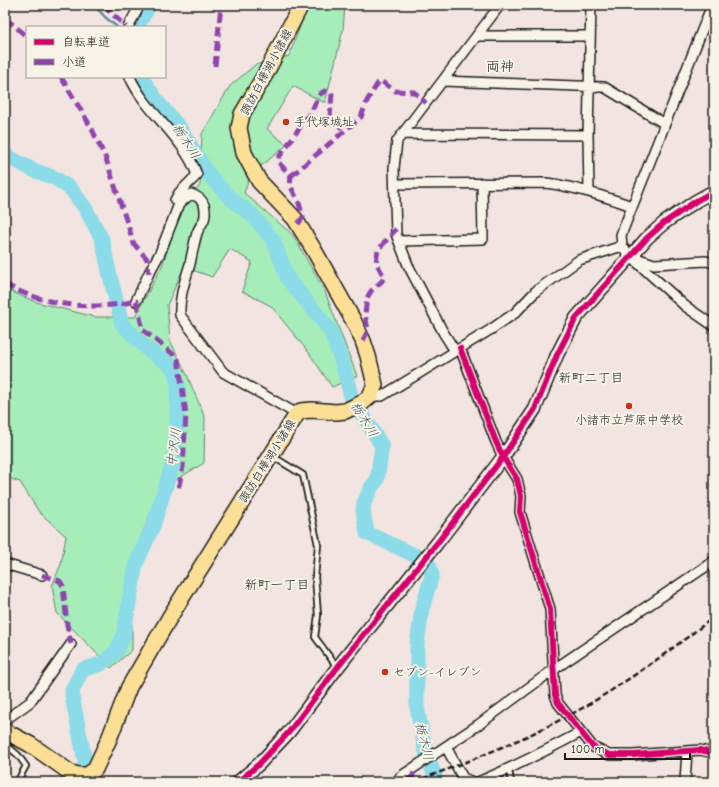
<svg xmlns="http://www.w3.org/2000/svg" width="719" height="787" font-family="'Comic Neue','Klee One',sans-serif">
	<style>
		.green { fill: #a6edba; stroke: #61846b }
		.lines { fill: none; stroke-linecap: round; stroke-linejoin: round }
		.stream { stroke: #5f8f96; stroke-width: 2.5 }
		.river { stroke: #8bdbe8; stroke-width: 15 }
		.minor-tunnel { stroke: #c7bcb9; stroke-width: 9; stroke-dasharray: 9 4.5; stroke-linecap: butt }
		.service-casing { stroke: #1c1c1c; stroke-width: 8 }
		.minor-casing { stroke: #1c1c1c; stroke-width: 12 }
		.tertiary-casing { stroke: #1c1c1c; stroke-width: 15 }
		.primary-casing { stroke: #1c1c1c; stroke-width: 18 }
		.service { stroke: #f7f3e8; stroke-width: 4.5 }
		.minor { stroke: #f7f3e8; stroke-width: 9 }
		.tertiary { stroke: #f7f3e8; stroke-width: 12 }
		.primary { stroke: #fbdf96; stroke-width: 15 }
		.rail { stroke: #1c1c1c; stroke-width: 2.5; stroke-dasharray: 6 3; stroke-linecap: butt }
		.quiet { stroke: #8e44ad; stroke-width: 5; stroke-dasharray: 10 5; stroke-linecap: butt }
		.cycleway-casing { stroke: #f7f3e8; stroke-width: 8 }
		.cycleway { stroke: #d6006c; stroke-width: 6 }
		.poi-dot { fill: #c8321e; stroke: #f7f3e8; stroke-width: 1.5 }
		.labels { text-anchor: middle; stroke-width: 4; stroke-linejoin: round; paint-order: stroke }
		.street-label { font-size: 12px; fill: #1c1c1c; stroke: #f7f3e8 }
		.poi-label { font-size: 12px; fill: #1c1c1c; stroke: #f7f3e8; text-anchor: start }
		.water-label { font-size: 13px; font-style: italic; fill: #3d5559; stroke: #f7f3e8 }
		.neighbourhood-label { font-size: 13px; fill: #1c1c1c; stroke: #f7f3e8 }
		.quarter-label { font-size: 14px; fill: #1c1c1c; stroke: #f7f3e8 }
	</style>
	<rect width="100%" height="100%" fill="#f2e4e0"/>
	<filter id="ink" filterUnits="userSpaceOnUse"><feTurbulence type="fractalNoise" baseFrequency=".025" numOctaves="2"/><feDisplacementMap in="SourceGraphic" scale="8" xChannelSelector="R" yChannelSelector="G"/><feConvolveMatrix kernelMatrix="1 2 1 2 8 2 1 2 1" color-interpolation-filters="sRGB"/></filter>
	<g filter="url(#ink)">
		<path class="green" d="M308,5H345L343,30L325,103L293,86L267,129L287,145L250,175L244,193L293,235L325,292L357,376L332,387L309,353L271,306L242,291L252,262L230,249L212,277L184,267L167,305L170,340L187,375L205,418L204,463L160,489L132,560V650L111,668L57,613L52,586L61,564L66,536L39,512L20,482L5,477V289L36,302L95,317H135L162,266L175,228L184,208L200,185L202,134L230,86L255,65L289,56Z"/>
		<g class="lines">
			<path class="stream" d="M94,5L105,17L117,27
				M711,32L714,34"/>
			<path class="river" d="M136,27L150,5
				M141,77L157,101L179,127L208,174L229,197L253,216L273,240L288,279L330,330L342,362L351,396L382,446L377,480L372,486L364,503L363,511L367,533L427,561L429,565L432,575L422,609L417,645V707L425,749L437,782
				M5,155L33,170L55,178L71,189L85,208L102,239L110,276L122,324L148,350L173,367L178,384L176,441L172,466L153,526L136,564L123,637L116,652L101,664L82,670L72,691L73,701L85,761L82,782"/>
			<path class="minor-tunnel" d="M391,782L400,777"/>
			<defs>
				<path id="service" d="M272,456L303,475L318,545L315,577L318,615L315,637L337,667
					M5,744L18,755L26,766L17,782
					M509,770L511,782"/>
				<path id="minor" d="M712,5L621,235L622,246L630,256L685,306L714,326
					M128,27L140,5
					M477,36H590
					M130,77C146,113 184,137 197,175L179,193L175,200L179,204
					M443,81L604,87L665,124
					M403,134L588,135
					M395,184L546,183C576,187 603,196 632,206
					M589,191L588,135L591,5
					M399,241L483,239L482,183
					M633,257L654,264L706,261L714,263
					M136,301L149,273L160,253L179,204L191,194C199,197 205,201 205,211C206,222 200,224 197,233C194,243 192,254 190,264C185,281 179,297 180,315L223,372L297,414
					M460,348L496,442L503,457L517,479L521,496L520,512L550,609L555,695L558,703L593,747L609,755H633L700,750L714,753
					M455,351L443,332L408,265L396,234L394,168L397,141L500,5
					M370,396H382L490,330L515,313L536,291L579,260L622,246
					M5,564L42,575
					M5,720L30,702L71,644
					M446,747L463,778L473,782
					M400,777L478,725L553,670L714,561
					M478,782C513,768 547,750 581,732
					M685,782L687,751"/>
				<path id="tertiary" d="M238,782L259,764L289,732L337,668L438,542L503,457L535,409L557,355L576,318L647,238L664,223L696,201L714,191"/>
				<path id="primary" d="M5,731L31,745L71,773L78,775H88L95,769L109,739L129,687L171,615L297,414L301,411L312,410L336,412L345,411L362,403L370,396L375,385L368,356L363,341L353,320L314,250L295,219L259,181L244,153L239,128L242,114L266,73L301,5"/>
			</defs>
			<use href="#service" class="service-casing"/>
			<use href="#minor" class="minor-casing"/>
			<use href="#tertiary" class="tertiary-casing"/>
			<use href="#primary" class="primary-casing"/>
			<use href="#service" class="service"/>
			<use href="#minor" class="minor"/>
			<use href="#tertiary" class="tertiary"/>
			<use href="#primary" class="primary"/>
			<path class="rail" d="M414,782C470,761 526,739 579,710C626,683 671,650 714,617"/>
			<path class="quiet" d="M103,5L126,27
				M5,19L14,25L27,37
				M215,66L221,5
				M61,77L91,127L106,159L134,244L147,259L149,273
				M291,176L361,117L367,101L378,83L381,81L395,91L414,92L426,103
				M298,224L303,217L299,203L290,185L291,176L278,162L279,157L312,110L320,94L325,91L332,94L330,117L345,131
				M5,284C44,306 93,311 136,301L143,330L178,358L186,414L183,467L178,490
				M363,341L368,330L365,314L367,298L371,291L382,281L384,277L376,262L378,250L396,229
				M42,575L60,581L63,586L67,625L71,644
				M411,782L415,768"/>
			<defs>
				<path id="cycleway" d="M460,348L496,442L503,457L517,479L521,496L520,512L550,609L555,695L558,703L593,747L609,755H633L700,750L714,753
					M238,782L259,764L289,732L337,668L438,542L503,457L535,409L557,355L576,318L647,238L664,223L696,201L714,191"/>
			</defs>
			<use href="#cycleway" class="cycleway-casing"/>
			<use href="#cycleway" class="cycleway"/>
		</g>
	</g>
	<g class="poi-dot">
		<circle cx="286" cy="122" r="4"/>
		<circle cx="629" cy="406" r="4"/>
		<circle cx="385" cy="672" r="4"/>
	</g>
	<g class="labels">
		<g class="street-label">
			<text transform="translate(266 72) rotate(-62)" y="4">諏訪白樺湖小諸線</text>
			<text transform="translate(267 461) rotate(-58)" y="4">諏訪白樺湖小諸線</text>
		</g>
		<g class="poi-label">
			<text x="294" y="126">手代塚城址</text>
			<text x="629" y="424" text-anchor="middle">小諸市立芦原中学校</text>
			<text x="393" y="676">セブン-イレブン</text>
		</g>
		<g class="water-label">
			<text transform="translate(187 141) rotate(57)" y="5">栃木川</text>
			<text transform="translate(365 419) rotate(58)" y="5">栃木川</text>
			<text transform="translate(173 447) rotate(-83)" y="5">中沢川</text>
			<text transform="translate(425 741) rotate(76)" y="5">栃木川</text>
		</g>
		<g class="neighbourhood-label">
			<text x="591" y="382">新町二丁目</text>
			<text x="277" y="589">新町一丁目</text>
		</g>
		<g class="quarter-label">
			<text x="500" y="71">両神</text>
		</g>
	</g>
	<rect width="719" height="787" fill="none" stroke="#f7f3e8" stroke-width="20"/>
	<rect x="10" y="10" width="699" height="767" fill="none" stroke="#1c1c1c" stroke-width="1.5" filter="url(#ink)"/>
	<rect x="26" y="26" width="140" height="52" fill="#f7f3e8" stroke="#9f9d96"/>
	<rect x="34" y="39" width="20" height="6" fill="#d6006c" stroke="#9f9d96"/>
	<text x="62" y="46" font-size="12" fill="#1c1c1c">自転車道</text>
	<rect x="34" y="59" width="20" height="6" fill="#8e44ad" stroke="#9f9d96"/>
	<text x="62" y="66" font-size="12" fill="#1c1c1c">小道</text>
	<path d="M565 753v6h125v-6" fill="none" stroke="#1c1c1c" stroke-width="2"/>
	<text x="571" y="753" font-size="12" fill="#1c1c1c" stroke="#f7f3e8" stroke-width="3" paint-order="stroke">100 m</text>
</svg>
